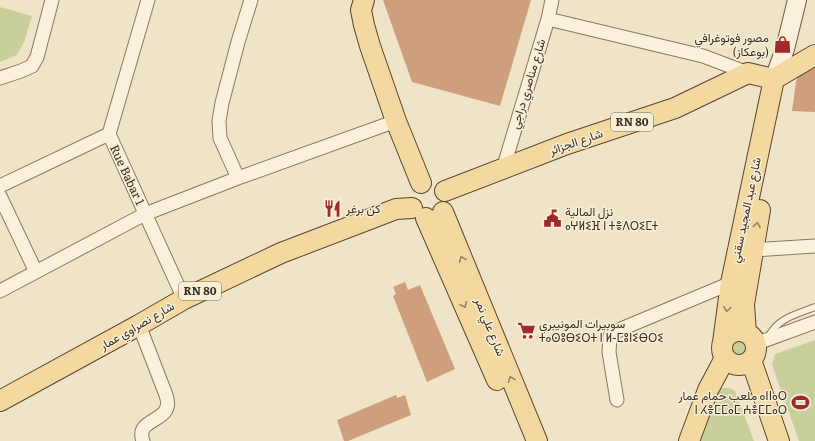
<svg xmlns="http://www.w3.org/2000/svg" width="815" height="441" font-family="Literata,Vazirmatn,'Noto Sans Tifinagh',serif">
	<style>
		.green { fill: #c9cf9b }
		.building { fill: #cf9f7d }
		.lines { fill: none; stroke-linecap: round; stroke-linejoin: round }
		.lane-casing { stroke: #8d765c; stroke-width: 8 }
		.street-casing { stroke: #8d765c; stroke-width: 15 }
		.secondary-casing { stroke: #6f573f; stroke-width: 20 }
		.primary-casing { stroke: #5b4430; stroke-width: 22 }
		.lane { stroke: #faf1dc; stroke-width: 6 }
		.street { stroke: #faf1dc; stroke-width: 13 }
		.secondary { stroke: #faf1dc; stroke-width: 18 }
		.primary { stroke: #f3d9a0; stroke-width: 20 }
		.oneway { stroke: #988460 }
		.labels { text-anchor: middle; stroke-width: 3; stroke-linejoin: round; paint-order: stroke }
		.shield { fill: #f7eed8; stroke: #756857; stroke-width: 1 }
		.shield-label { font-size: 11px; font-weight: bold; fill: #3d2e20 }
		.poi-label { font-size: 12px; fill: #3d2e20; stroke: #f7eed8; text-anchor: start }
		.street-label { font-size: 12px; fill: #3d2e20; stroke: #f7eed8 }
	</style>
	<rect width="100%" height="100%" fill="#f0e4c8"/>
	<path class="green" d="M0,7L32,16L24,42L17,55L0,62Z
		M815,340V441H799L772,365L775,354Z
		M731 349a8 8 0 1 1 16 0a8 8 0 1 1-16 0Z
		M723,388H730L735,391L754,441H696L710,392Z"/>
	<path class="building" d="M383,0H531L500,106L412,82Z
		M815,56V112L792,111L796,82L801,68Z
		M405,282L408,290L420,285L455,369L427,382L393,296L396,294L393,287Z
		M396,395L397,398L405,395L411,415L348,441H344L337,420Z"/>
	<g class="lines">
		<defs>
			<path id="lane" d="M769,336C778,318 797,314 815,307"/>
			<path id="street" d="M148,0L109,134L184,299
				M548,19L703,56L748,73
				M0,78L21,71L32,66L37,57L52,0
				M503,169L548,19L552,0
				M238,178L220,138L219,121L222,103L238,42L251,0
				M0,186L109,134
				M0,196L36,272
				M752,250L815,246
				M0,291L145,214L238,178L396,121
				M139,325L166,395C176,424 134,416 143,441
				M755,344L815,322
				M617,400L609,352L610,336L621,329L731,283"/>
			<path id="secondary" d="M774,79L785,49L797,0"/>
			<path id="primary" d="M364,0L361,10L364,25L370,46L396,121L421,183
				M445,191L567,144L675,108L748,73L774,79L815,55
				M443,212L537,441
				M426,218L497,380
				M722 348a17 17 0 1 1 34 0a17 17 0 1 1-34 0Z
				M746,333L744,304L760,210
				M723,342L731,283L774,79
				M751,360L779,441
				M0,401L139,325L184,299L281,253L396,209L412,208
				M689,441L708,390L725,358"/>
		</defs>
		<use href="#lane" class="lane-casing"/>
		<use href="#street" class="street-casing"/>
		<use href="#secondary" class="secondary-casing"/>
		<use href="#primary" class="primary-casing"/>
		<use href="#lane" class="lane"/>
		<use href="#street" class="street"/>
		<use href="#secondary" class="secondary"/>
		<use href="#primary" class="primary"/>
	</g>
	<defs><path id="oneway-chevron" d="M-2-3.5L2.5 0L-2 3.5" fill="none" stroke-width="1.6" stroke-linecap="round" stroke-linejoin="round"/></defs>
	<g class="oneway">
		<use href="#oneway-chevron" transform="translate(757 225) rotate(-79)"/>
		<use href="#oneway-chevron" transform="translate(462 259) rotate(-112)"/>
		<use href="#oneway-chevron" transform="translate(464 305) rotate(66)"/>
		<use href="#oneway-chevron" transform="translate(727 309) rotate(97)"/>
		<use href="#oneway-chevron" transform="translate(511 379) rotate(-112)"/>
	</g>
	<defs>
		<symbol id="shop-bare" viewBox="-9 -9 18 18"><path d="M-5-2.5h2.3a2.7 3.5 0 0 1 5.4 0H5L5.5 6h-11ZM-1.5-2.5h3a1.5 2.3 0 0 0-3 0Z" fill="#9e2a2b" stroke="#f7eed8" stroke-width="2.5" paint-order="stroke"/></symbol>
		<symbol id="restaurant-bare" viewBox="-9 -9 18 18"><path d="M-5-6h1v4h1v-4h1v4h1v-4h1v5L-1.5 .5V6h-2V.5L-5-1ZM5-6V6H3V1.5H1.5Q1.5-4 5-6Z" fill="#9e2a2b" stroke="#f7eed8" stroke-width="2.5" paint-order="stroke"/></symbol>
		<symbol id="civic-bare" viewBox="-9 -9 18 18"><path d="M-.6-6.5H3V-4.5H.6V-3L4-1V1h2V6H-6V1h2V-1L-.6-3ZM-1.2 2.5V6h2.4V2.5Z" fill="#9e2a2b" stroke="#f7eed8" stroke-width="2.5" paint-order="stroke"/></symbol>
		<symbol id="supermarket-bare" viewBox="-9 -9 18 18"><path d="M-6-5.5h2.5l.6 2H6L4.5 2H-2.5L-4.4-4H-6ZM-1.5 3.2a1.3 1.3 0 1 0 .1 0ZM3 3.2a1.3 1.3 0 1 0 .1 0Z" fill="#9e2a2b" stroke="#f7eed8" stroke-width="2.5" paint-order="stroke"/></symbol>
		<symbol id="stadium-bare" viewBox="-9 -9 18 18"><path d="M0-5a6.5 5 0 1 0 0 10a6.5 5 0 1 0 0-10ZM-3.5-1.8h7v3.6h-7Z" fill="#9e2a2b" stroke="#f7eed8" stroke-width="2.5" paint-order="stroke"/></symbol>
	</defs>
	<g fill-rule="evenodd">
		<use href="#shop-bare" x="770" y="32" width="25" height="25"/>
		<use href="#restaurant-bare" x="320" y="196" width="25" height="25"/>
		<use href="#civic-bare" x="540" y="206" width="25" height="25"/>
		<use href="#supermarket-bare" x="514" y="318" width="25" height="25"/>
		<use href="#stadium-bare" x="788" y="390" width="25" height="25"/>
	</g>
	<g class="labels">
		<g class="shield">
			<rect x="611" y="113" width="42" height="18" rx="3"/>
			<rect x="179" y="282" width="42" height="18" rx="3"/>
		</g>
		<g class="shield-label">
			<text x="632" y="126">RN 80</text>
			<text x="200" y="295">RN 80</text>
		</g>
		<g class="poi-label">
			<text x="769" y="42" text-anchor="end">مصور فوتوغرافي<tspan x="769" dy="14">(بوعكاز)</tspan></text>
			<text x="346" y="213">كن برغر</text>
			<text x="565" y="216">نزل المالية<tspan x="565" dy="14">ⴰⵖⵍⵉⴼ ⵏ ⵜⴻⴷⵔⵉⵎⵜ</tspan></text>
			<text x="539" y="328">سوبيرات المونيبري<tspan x="539" dy="14">ⵜⴰⵙⵓⴱⵉⵔⵜ ⵏ ⵍ-ⵎⵓⵏⵉⴱⵔⵉ</tspan></text>
			<text x="787" y="400" text-anchor="end">ملعب حمام عمار ⴰⵏⵏⴰⵔ<tspan x="787" dy="14">ⵏ ⵃⴻⵎⵎⴰⵎ ⵄⴻⵎⵎⴰⵔ</tspan></text>
		</g>
		<g class="street-label">
			<text transform="translate(528 84) rotate(-73)" y="4">شارع مناصري دراجي</text>
			<text transform="translate(576 142) rotate(-19)" y="4">شارع الجزائر</text>
			<text transform="translate(127 175) rotate(65)" y="4">Rue Babar 1</text>
			<text transform="translate(746 210) rotate(-78)" y="4">شارع عبد المجيد سقني</text>
			<text transform="translate(137 326) rotate(-30)" y="4">شارع نصراوي عمار</text>
			<text transform="translate(490 327) rotate(68)" y="4">شارع علي نمر</text>
		</g>
	</g>
</svg>
